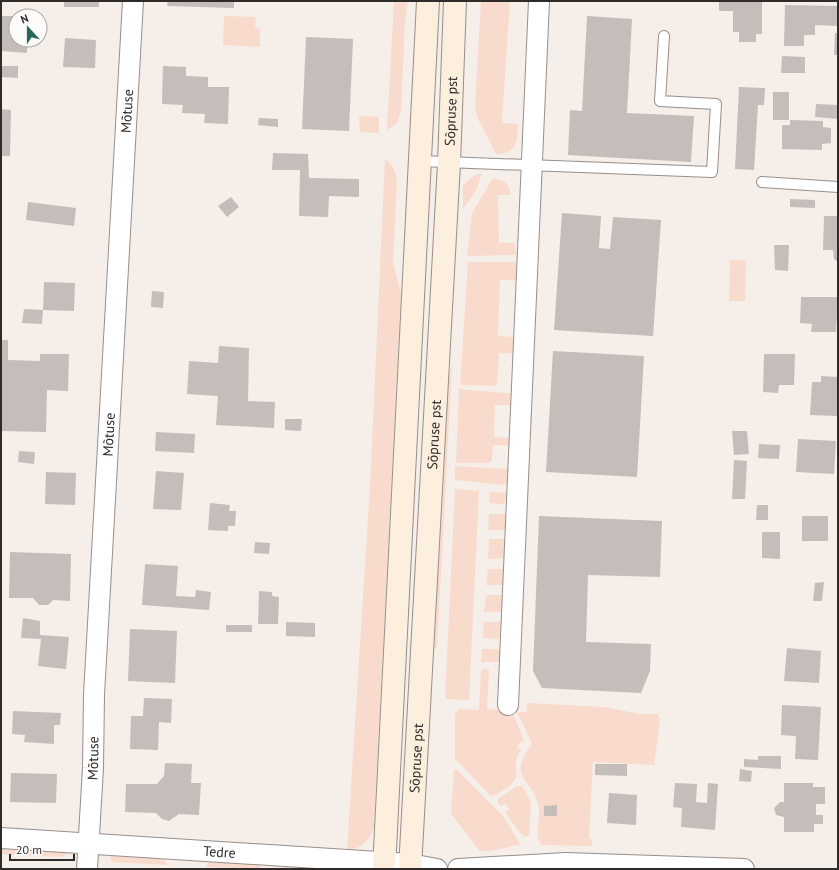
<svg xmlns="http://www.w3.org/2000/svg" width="839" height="870" font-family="'PT Sans',sans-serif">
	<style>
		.green { fill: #f8dbcd; fill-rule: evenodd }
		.building { fill: #c5bdb9 }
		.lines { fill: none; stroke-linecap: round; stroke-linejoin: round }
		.lane-casing { stroke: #968f8b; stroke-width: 12 }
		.street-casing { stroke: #968f8b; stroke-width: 22 }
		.secondary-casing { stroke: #968f8b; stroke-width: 24 }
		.lane { stroke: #fff; stroke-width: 10 }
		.street { stroke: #fff; stroke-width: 20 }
		.secondary { stroke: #fdefde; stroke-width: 22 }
		.labels { text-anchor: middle; stroke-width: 4; stroke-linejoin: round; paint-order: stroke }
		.street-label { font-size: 14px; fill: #2e2b29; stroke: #fefcfb }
	</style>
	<rect width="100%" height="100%" fill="#f6eee9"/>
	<path class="green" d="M394,1H408L405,22L401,110L397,123L387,130Z
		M481,1H510L502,120L503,123L518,124C517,142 518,153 496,154L477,117L475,106Z
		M224,16L256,17L255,28L260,29V47L223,45Z
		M359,116L379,117V133L360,132Z
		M385,159C394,165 396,172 397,182L393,263L401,294L374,828C369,841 361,849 347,850L370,487Z
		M482,173L476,191L463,209V185L475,175Z
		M493,178C504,180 509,183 511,195H498L499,243H515L516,255L467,256L472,213Z
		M730,260H746L745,301H729Z
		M468,262H516V280H500L498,336L513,337L515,353H499L497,383L494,386L460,385Z
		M452,365L437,649L434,648L432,621L442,402Z
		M459,389L517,394L516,405H495L494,437L509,438V445H493L492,460L489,463H456Z
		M455,466L509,469L507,483L503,485L455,480Z
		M455,489L479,491L469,700L445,699Z
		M490,492L507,493L504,504L489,503Z
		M489,514H508V530H488Z
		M489,539H507L506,558L488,559Z
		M488,569H507L506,585H486Z
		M486,595H504L502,612H484Z
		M484,622H501L499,639L483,638Z
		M482,649H500V662H481Z
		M483,669L489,670L487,709L512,711L525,743L522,741L517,747L521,750C508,769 527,775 505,789C500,792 497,795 491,796L455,759V714L459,709L479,710L481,671Z
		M527,703L604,707L640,714H658L660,721L654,765L593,762L589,839H592V846L541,845C534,833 540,822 539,808C534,777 505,780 532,744L517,712H526ZM557,805V816H544V806Z
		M454,770H457L503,816L521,845C507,845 492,855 479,850L451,814Z
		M517,786H522L531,802L529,835L526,837L520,833L505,812L509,809L505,804L501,806L497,802L498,799Z
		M1,847L67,852V854L62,857L1,854Z
		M110,856L163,859L167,865L113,862L111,860Z
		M209,861L258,864L261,869L206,867Z
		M284,865L335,869H282Z"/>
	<path class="building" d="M64,1H99V7H64Z
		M168,1H234V8L167,6Z
		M719,1H762V34H756V42H739V32H733V11H719Z
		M785,5L838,6V26L815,25V35H804V46H784Z
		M1,16H16V40H27V53L1,51Z
		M587,16L632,19L627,113L694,116L691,162L568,155L570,110L582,111Z
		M835,33H838V55H834Z
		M306,37L353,39L349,131L302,129Z
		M65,38L96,40L95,68L63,67Z
		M782,56L805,57V73H781Z
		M1,66H18V78L1,77Z
		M163,66L186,67V76L208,77V87H229L228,124L204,123L205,114L182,113L183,105L162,104Z
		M739,87L765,88L764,105H758L754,170L735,169Z
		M773,92H789V120H773Z
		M816,104L838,105V119L815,117Z
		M1,109L11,110L10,156H1Z
		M259,118L278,119V127L258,125Z
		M790,120L823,121V127L831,128V143L822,144V150L782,149V125H790Z
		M273,153L308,154L309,178L359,179V197L329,196L328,217L299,216L300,170H272Z
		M231,197L239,207L227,217L218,206Z
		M790,199L815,200V208L790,207Z
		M28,202L76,208L74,226L26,220Z
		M562,213L601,216L599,248L610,249L613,217L661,220L653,336L554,330Z
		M824,216H838V262L834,259L833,250H823Z
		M774,245H789L788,271L775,270Z
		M44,282L75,283L74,311L43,310Z
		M152,291L164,292L163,308L151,307Z
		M801,297H838L836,332H811L812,324L800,323Z
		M24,309L43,310L42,324L22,323Z
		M1,340H8V360L40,361V354H69L68,391L47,390L46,432L1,431Z
		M219,346L249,348L248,401L275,402L274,428L216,425L218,396L187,394L189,361L218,363Z
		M553,351L644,356L637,477L546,472Z
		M764,354H795L794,385H779L778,393L763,392Z
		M821,376L838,377V416L810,415L812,382H821Z
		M285,419H302L301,431L285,430Z
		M732,431H747L749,454L734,455Z
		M156,432L195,434L194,453L155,451Z
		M798,439L836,441L834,474L796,472Z
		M759,444L780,445L779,459L758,458Z
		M19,451L35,452L34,464L18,462Z
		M734,460L747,461L745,499H732Z
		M156,471L184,473L181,510L153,509Z
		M46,472L76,473L75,505L45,504Z
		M210,503L230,505L229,511H236L235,526H228V531L208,530Z
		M757,505H768V520H756Z
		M539,516L662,521L660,577L588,575L586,642L651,644L650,671L641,693L542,688L533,671Z
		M802,516H828V541H802Z
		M762,532H780V559L762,558Z
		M255,542L270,543L269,554L254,553Z
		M10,552L71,554L70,601L53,600L48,605H39L33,598H9Z
		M145,564L178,566L176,596L195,597L196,590L211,592L209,610L142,605Z
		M824,582L822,601H813L815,583Z
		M259,591L272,592V596L279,597L278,624H258Z
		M23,618L40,621V635L69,637L66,669L38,666L41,639L21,638Z
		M286,622L315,623V637L286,636Z
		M226,625H252V632H226Z
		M130,629L177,631L175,683L128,681Z
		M787,648L821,651L819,683L784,681Z
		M144,698L172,699L171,723L159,722L158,750L130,749L131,716H143Z
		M782,705L821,707L818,760L795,759L796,736L781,735Z
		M13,711L61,713L60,725H54V744L24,742L25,735L12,734Z
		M758,756H781V769L744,767V759L758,760Z
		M165,763L192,764L191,783H201L199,815L179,814L169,821L162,819L156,813L125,812L126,784H157L164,776Z
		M595,764H627V776L595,775Z
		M740,769L752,771L751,782L739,781Z
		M11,773L57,774L56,803L10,802Z
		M675,783L697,784L696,802L707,803L708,783L718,784L715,830L681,827L682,808L673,807Z
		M784,783H813V787H825V804H816V815H823V824H814V832H784V817L776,815L774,808L780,802H784Z
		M609,793L637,795L636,825L607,823Z
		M557,805V816H544V806Z"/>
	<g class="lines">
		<defs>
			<path id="lane" d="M420,161L712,172L716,104L660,101L664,36
				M762,182L838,187"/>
			<g id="street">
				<path d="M508,705L539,1"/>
				<path id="s1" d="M1,838L410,864L437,869"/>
				<path id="s2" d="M87,869L93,768L94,695L133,1"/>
				<path d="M458,869L566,863L744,869"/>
			</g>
			<g id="secondary">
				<path d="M384,869L428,1"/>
				<path id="s3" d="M410,869L449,163L455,1"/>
			</g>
		</defs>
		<use href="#lane" class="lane-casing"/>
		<use href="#street" class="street-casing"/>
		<use href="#secondary" class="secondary-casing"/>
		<use href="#lane" class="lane"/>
		<use href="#street" class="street"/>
		<use href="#secondary" class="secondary"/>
	</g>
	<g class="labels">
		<g class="street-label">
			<text dy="5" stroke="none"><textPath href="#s2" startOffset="759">Mõtuse</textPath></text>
			<text dy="5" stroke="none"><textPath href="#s3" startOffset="759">Sõpruse pst</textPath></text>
			<text dy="5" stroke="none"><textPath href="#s2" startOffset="435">Mõtuse</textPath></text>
			<text dy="5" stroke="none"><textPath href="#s3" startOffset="435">Sõpruse pst</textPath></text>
			<text dy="5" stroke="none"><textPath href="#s2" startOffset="111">Mõtuse</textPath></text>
			<text dy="5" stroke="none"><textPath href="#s3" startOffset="111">Sõpruse pst</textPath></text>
			<text dy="5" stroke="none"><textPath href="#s1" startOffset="219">Tedre</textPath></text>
		</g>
	</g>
	<rect width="839" height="870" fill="none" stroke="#2e2b29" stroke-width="4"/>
	<g transform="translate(28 28) rotate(339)"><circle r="19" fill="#fefcfb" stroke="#aba8a7"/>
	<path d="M0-3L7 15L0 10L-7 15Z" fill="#25695a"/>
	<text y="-6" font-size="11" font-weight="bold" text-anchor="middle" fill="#2e2b29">N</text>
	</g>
	<path d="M10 854v6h64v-6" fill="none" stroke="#2e2b29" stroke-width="2"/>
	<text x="16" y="854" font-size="12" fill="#2e2b29" stroke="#fefcfb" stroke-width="3" paint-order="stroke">20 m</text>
</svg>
